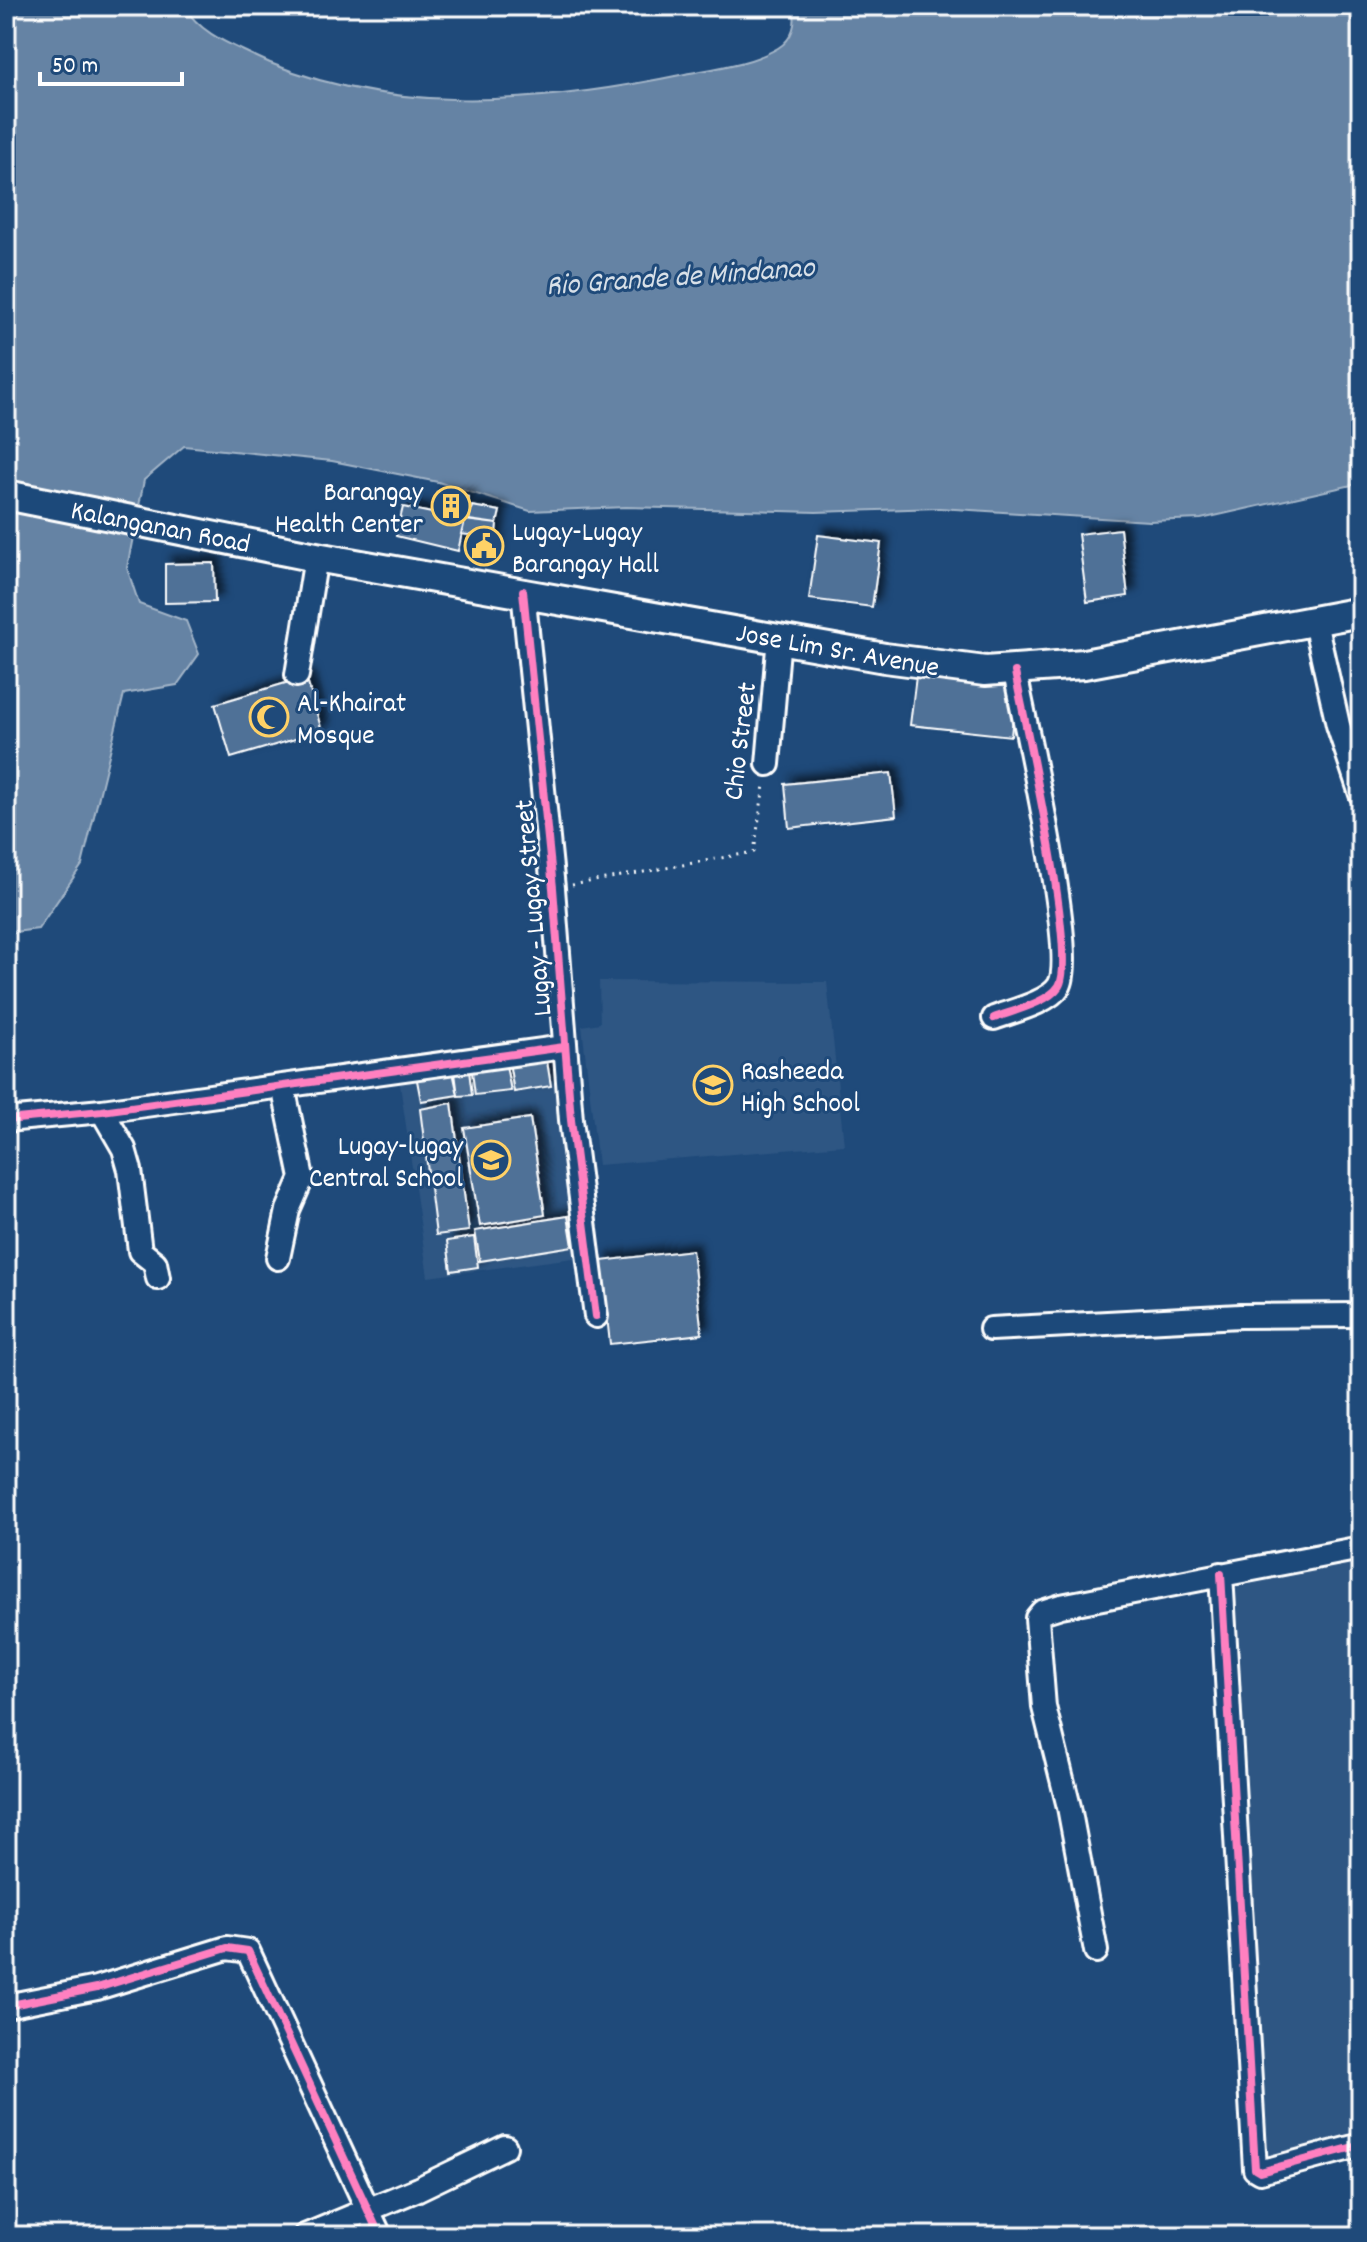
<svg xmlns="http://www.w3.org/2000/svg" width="1367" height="2242" font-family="Dekko,sans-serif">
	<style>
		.built { fill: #2e5683 }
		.water { fill: #6583a4; stroke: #a3b5c8; stroke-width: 2 }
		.building { fill: #507197; stroke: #fff; stroke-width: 2; filter: url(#shadow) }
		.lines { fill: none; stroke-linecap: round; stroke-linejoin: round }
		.minor-casing { stroke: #fff; stroke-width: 28 }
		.major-casing { stroke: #fff; stroke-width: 34 }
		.path { stroke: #fff; stroke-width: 3; stroke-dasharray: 2 6; stroke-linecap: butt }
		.minor { stroke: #1f4a7a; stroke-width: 22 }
		.major { stroke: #1f4a7a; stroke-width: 28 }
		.cycleway-casing { stroke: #1f4a7a; stroke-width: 13 }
		.cycleway { stroke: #ff80c0; stroke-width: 8 }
		.labels { text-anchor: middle; stroke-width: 6; stroke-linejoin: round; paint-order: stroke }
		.poi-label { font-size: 28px; fill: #fff; stroke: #1f4a7a; text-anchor: start }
		.street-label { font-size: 28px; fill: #fff; stroke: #1f4a7a }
		.water-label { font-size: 30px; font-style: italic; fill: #d8e0e8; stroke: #1f4a7a }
	</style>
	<defs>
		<filter id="shadow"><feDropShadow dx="7" dy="-7" stdDeviation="4" flood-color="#0009"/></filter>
	</defs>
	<rect width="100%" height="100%" fill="#1f4a7a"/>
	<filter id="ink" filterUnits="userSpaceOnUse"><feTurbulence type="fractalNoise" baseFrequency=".0125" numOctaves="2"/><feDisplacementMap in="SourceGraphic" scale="16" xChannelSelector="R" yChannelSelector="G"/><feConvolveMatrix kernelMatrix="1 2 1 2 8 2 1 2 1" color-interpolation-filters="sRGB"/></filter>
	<g filter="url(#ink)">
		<path class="built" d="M599,981L827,982L844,1145L598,1165L582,1026L600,1023Z
			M556,1038L581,1257L428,1277L397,1064Z
			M1361,1557V2142L1246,2176L1215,1593Z"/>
		<path class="water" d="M6,6H184C198,30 222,41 246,52C381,119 542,104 685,74C716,68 751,64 778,48C793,39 798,21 792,6H1361V483L1201,519L1149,521L939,508L816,512L626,507L530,511L438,482L332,461L184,446L144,480L127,568L139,604L186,621L199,654L177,685L124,694L82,865L38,929L6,933Z"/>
		<path class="building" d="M437,492L469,497L465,520L432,514Z
			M472,506L500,511L497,524L469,520Z
			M403,507L465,520L458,551L396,536Z
			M465,520L497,524L493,559L473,556L476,536L461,534Z
			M1120,529L1128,596L1087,602L1078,534Z
			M818,535L881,543L872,607L809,599Z
			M214,563L215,602L165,603V564Z
			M916,676L1016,687L1011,736L910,725Z
			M306,677L322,731L231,758L215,704Z
			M891,773L896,816L789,828L785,784Z
			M545,1049L551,1086L514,1092L508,1056Z
			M504,1056L511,1091L475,1095L471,1063Z
			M451,1063L458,1095L421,1101L415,1070Z
			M468,1063L472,1095L458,1096L454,1065Z
			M452,1103L469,1231L436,1235L420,1109Z
			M530,1118L545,1215L480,1226L464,1128Z
			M568,1216L573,1246L480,1261L475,1231Z
			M474,1237L478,1267L451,1271L447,1241Z
			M692,1250L702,1334L610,1344L601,1261Z"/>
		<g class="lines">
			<defs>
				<path id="minor" d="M523,591L553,888L571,1120L596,1316
					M1315,622L1338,725L1361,794
					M297,675L316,557
					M768,764L779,637
					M994,1018C1012,1011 1048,1003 1059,986C1078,955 1024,720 1015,672
					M102,1111L124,1149L130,1170L140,1251L155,1263L158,1278
					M6,1120L102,1111L564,1047
					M278,1258L288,1210L302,1178L283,1086
					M991,1329L1240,1316L1361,1315
					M1221,1574L1255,2169L1260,2172L1361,2145
					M1096,1951L1069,1807L1044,1707L1037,1618L1042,1612L1061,1606L1361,1548
					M6,2006L97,1988L227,1948L248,1951L380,2236
					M305,2236L418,2189L505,2147"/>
				<path id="major" d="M6,495L316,557L885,658L985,671L1084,664L1361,612"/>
			</defs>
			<use href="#minor" class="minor-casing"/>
			<use href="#major" class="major-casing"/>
			<path class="path" d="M572,885L754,852L764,785"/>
			<use href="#minor" class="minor"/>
			<use href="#major" class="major"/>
			<defs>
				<path id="cycleway" d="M523,591L553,888L571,1120L596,1316
					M994,1018C1012,1011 1048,1003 1059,986C1078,955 1024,720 1015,672
					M6,1120L102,1111L564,1047
					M1221,1574L1255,2169L1260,2172L1361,2145
					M6,2006L97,1988L227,1948L248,1951L380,2236"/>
			</defs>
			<use href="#cycleway" class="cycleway-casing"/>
			<use href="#cycleway" class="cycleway"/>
		</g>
	</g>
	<defs>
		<symbol id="building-ring" viewBox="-11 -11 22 22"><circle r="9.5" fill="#1f4a7a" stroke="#ffd166" stroke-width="1.5"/><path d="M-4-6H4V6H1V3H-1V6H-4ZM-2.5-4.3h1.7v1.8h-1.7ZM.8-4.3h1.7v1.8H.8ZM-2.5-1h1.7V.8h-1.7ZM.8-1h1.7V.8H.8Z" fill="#ffd166"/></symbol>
		<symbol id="civic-ring" viewBox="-11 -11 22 22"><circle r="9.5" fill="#1f4a7a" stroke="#ffd166" stroke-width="1.5"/><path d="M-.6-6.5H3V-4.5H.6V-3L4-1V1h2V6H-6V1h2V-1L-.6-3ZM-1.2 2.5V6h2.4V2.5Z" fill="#ffd166"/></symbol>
		<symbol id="mosque-ring" viewBox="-11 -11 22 22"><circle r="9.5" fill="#1f4a7a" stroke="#ffd166" stroke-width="1.5"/><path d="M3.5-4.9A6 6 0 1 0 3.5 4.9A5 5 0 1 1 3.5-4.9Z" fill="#ffd166"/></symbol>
		<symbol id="school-ring" viewBox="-11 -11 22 22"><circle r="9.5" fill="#1f4a7a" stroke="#ffd166" stroke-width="1.5"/><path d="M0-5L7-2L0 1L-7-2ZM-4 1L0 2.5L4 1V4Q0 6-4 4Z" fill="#ffd166"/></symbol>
	</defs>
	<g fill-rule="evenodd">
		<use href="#building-ring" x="429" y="484" width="44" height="44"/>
		<use href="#civic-ring" x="462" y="524" width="44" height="44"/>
		<use href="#mosque-ring" x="247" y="695" width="44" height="44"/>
		<use href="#school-ring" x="691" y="1063" width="44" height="44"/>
		<use href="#school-ring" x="469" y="1138" width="44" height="44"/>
	</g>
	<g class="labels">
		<g class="poi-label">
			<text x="423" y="500" text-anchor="end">Barangay<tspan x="423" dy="32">Health Center</tspan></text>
			<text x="512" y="540">Lugay-Lugay<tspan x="512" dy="32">Barangay Hall</tspan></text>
			<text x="297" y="711">Al-Khairat<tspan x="297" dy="32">Mosque</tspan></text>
			<text x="741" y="1079">Rasheeda<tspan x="741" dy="32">High School</tspan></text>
			<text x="463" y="1154" text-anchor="end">Lugay-lugay<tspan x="463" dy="32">Central School</tspan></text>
		</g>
		<g class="street-label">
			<text transform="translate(161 525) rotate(11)" y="10">Kalanganan Road</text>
			<text transform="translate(838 648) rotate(10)" y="10">Jose Lim Sr. Avenue</text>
			<text transform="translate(738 741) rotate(-83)" y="10">Chio Street</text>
			<text transform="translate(531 908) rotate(-95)" y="10">Lugay - Lugay Street</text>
		</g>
		<g class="water-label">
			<text transform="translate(680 275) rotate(-4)" y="10">Rio Grande de Mindanao</text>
		</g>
	</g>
	<rect width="1367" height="2242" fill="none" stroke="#1f4a7a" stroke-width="32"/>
	<rect x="16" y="16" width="1335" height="2210" fill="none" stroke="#fff" stroke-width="3" filter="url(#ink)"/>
	<path d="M40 72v12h142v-12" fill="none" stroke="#ffffff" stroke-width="4"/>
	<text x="52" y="72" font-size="24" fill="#ffffff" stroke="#1f4a7a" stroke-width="6" paint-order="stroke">50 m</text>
</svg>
